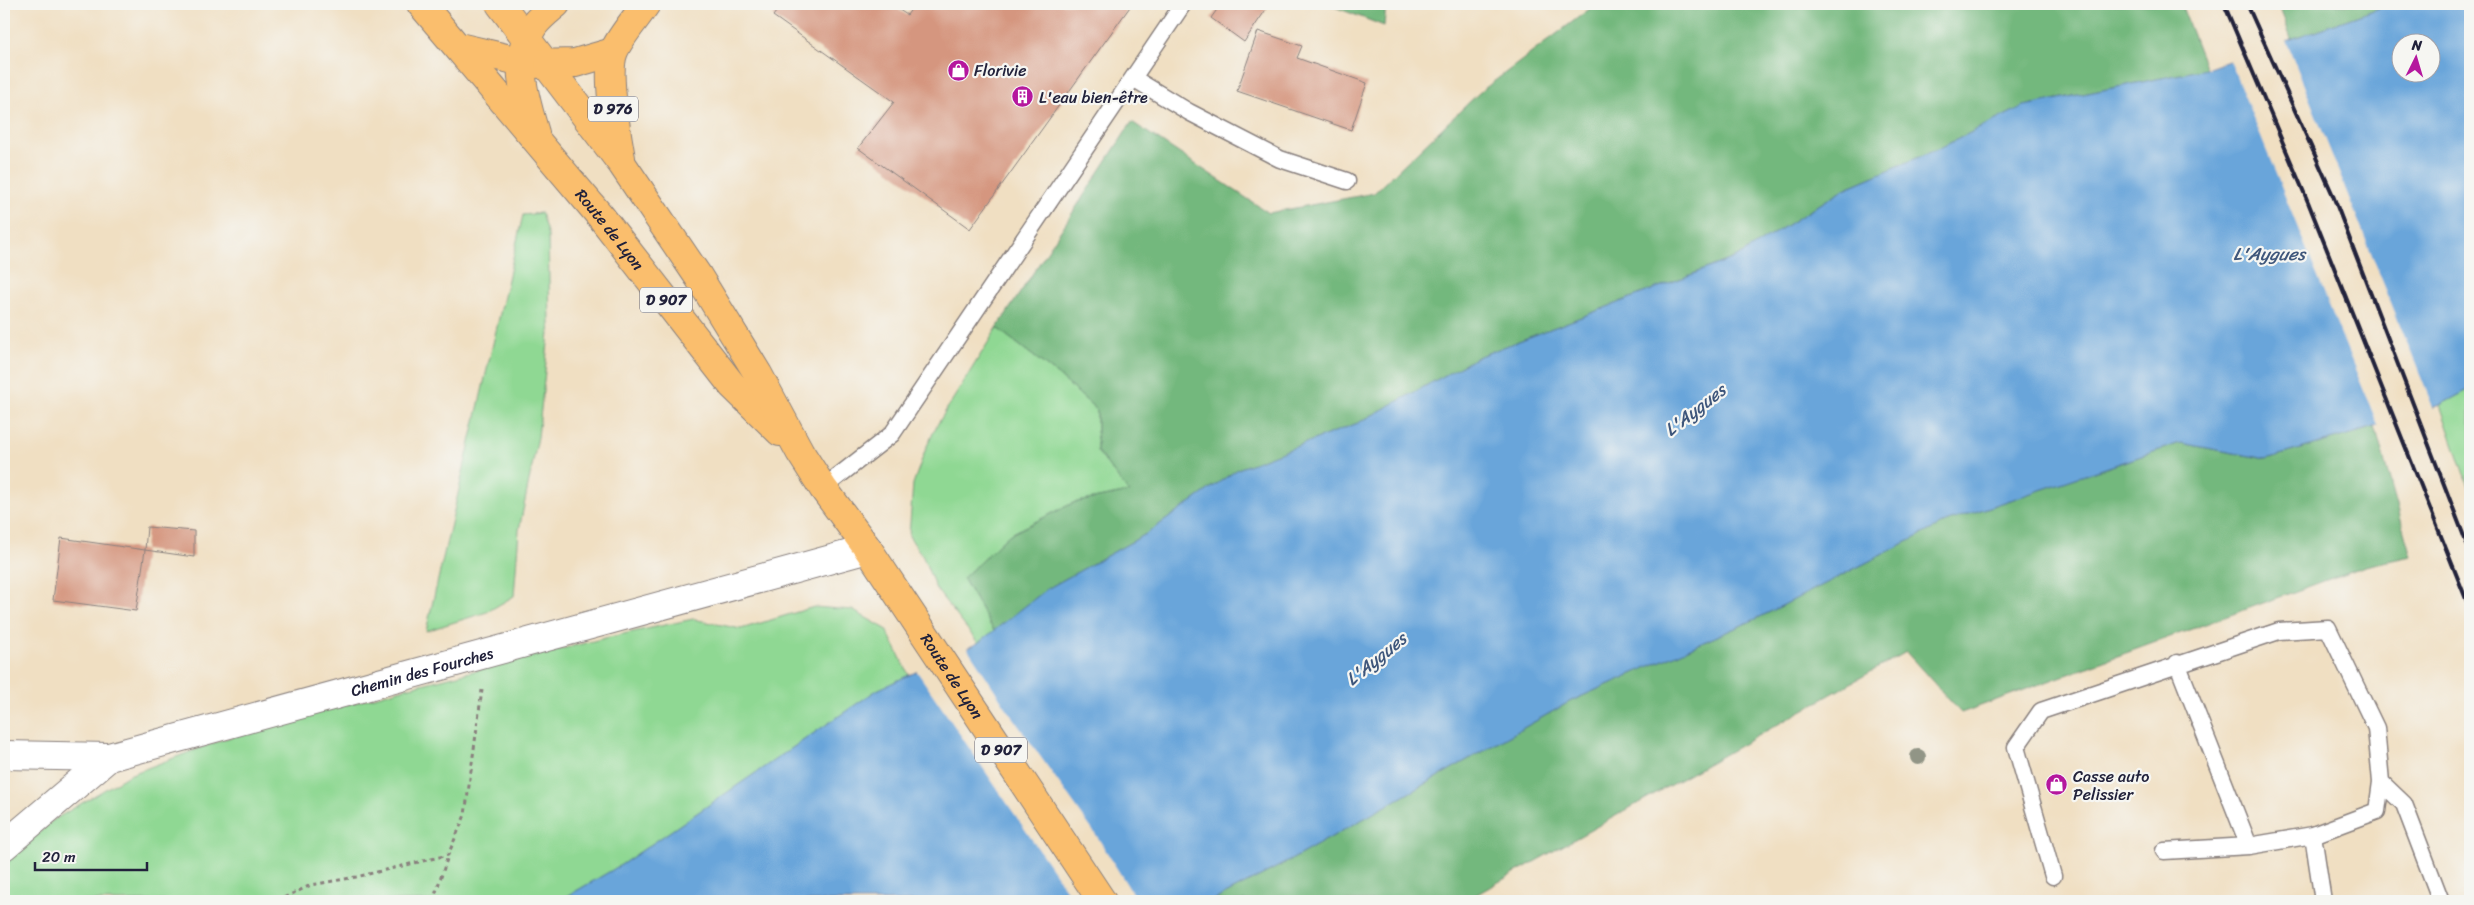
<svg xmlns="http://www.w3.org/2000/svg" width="2474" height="905" font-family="Sriracha,sans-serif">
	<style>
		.green { fill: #8fd893; stroke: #587d67 }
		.forest { fill: #73b87d; stroke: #4a6d5c }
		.water { fill: #69a5da; stroke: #46648a; fill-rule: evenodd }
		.pier { fill: #f0dfc2 }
		.building { fill: #d5967f }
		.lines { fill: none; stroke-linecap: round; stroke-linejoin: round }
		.lane-casing { stroke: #89807e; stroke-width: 19 }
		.street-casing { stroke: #89807e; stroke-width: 30 }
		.primary-casing { stroke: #89807e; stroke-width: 30 }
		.path { stroke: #89807e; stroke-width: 3; stroke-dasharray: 4 4; stroke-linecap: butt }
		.lane { stroke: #fff; stroke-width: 16 }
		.street { stroke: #fff; stroke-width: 28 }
		.primary { stroke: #fabe6d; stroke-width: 28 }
		.rail { stroke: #22223b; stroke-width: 4 }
		.tree { fill: #919586 }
		.labels { text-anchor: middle; stroke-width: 4.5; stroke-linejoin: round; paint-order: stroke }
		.shield { fill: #f6f6f2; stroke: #626272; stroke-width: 1 }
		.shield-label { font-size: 15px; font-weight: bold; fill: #22223b }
		.poi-label { font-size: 16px; fill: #22223b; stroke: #f6f6f2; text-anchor: start }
		.street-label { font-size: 16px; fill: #22223b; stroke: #f6f6f2 }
		.water-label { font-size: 18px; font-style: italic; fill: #3e567b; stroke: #f6f6f2 }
	</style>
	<rect width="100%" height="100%" fill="#f6f6f2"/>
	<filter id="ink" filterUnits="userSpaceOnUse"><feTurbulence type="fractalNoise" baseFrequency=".02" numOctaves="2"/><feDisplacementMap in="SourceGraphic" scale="10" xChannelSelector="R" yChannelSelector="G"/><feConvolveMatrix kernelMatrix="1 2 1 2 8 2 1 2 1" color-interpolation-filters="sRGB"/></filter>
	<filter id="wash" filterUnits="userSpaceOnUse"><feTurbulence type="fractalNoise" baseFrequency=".0096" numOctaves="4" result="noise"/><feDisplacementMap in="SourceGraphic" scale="20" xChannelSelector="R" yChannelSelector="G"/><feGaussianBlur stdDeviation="1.12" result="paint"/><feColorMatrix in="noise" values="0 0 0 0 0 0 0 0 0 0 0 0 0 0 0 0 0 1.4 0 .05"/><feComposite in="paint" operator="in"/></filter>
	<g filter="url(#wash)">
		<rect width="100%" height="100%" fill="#f0dfc2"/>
		<path class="green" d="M541,213L548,236L550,324L538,437L519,530L514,596L487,612L426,631L523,215Z
			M997,328L1058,375L1097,410V451L1129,492L1073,503L1009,535L963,578L994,631L978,643L936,589L923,557L909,536L913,484L926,448L937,425Z
			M2470,389V492L2440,405Z
			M814,607L852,610L886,629L909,675L877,690L621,865L559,901H4V864L52,821L129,775L224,739L406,688L609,637L693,619L741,629Z"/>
		<path class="forest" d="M1327,4H1386L1384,26Z
			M1596,4H2181L2206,69L2024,106L1938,149L1844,189L1737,257L1480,356L1358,423L1238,469L1146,534L1047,589L994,631L963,578L1009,535L1073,503L1129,492L1097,451V410L1058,375L997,328L1132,122L1269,213L1374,193L1480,92Z
			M2279,4H2391L2291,39Z
			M2375,427L2411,556L2365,566L1961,713L1906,652L1465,901H1212L1289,861L1571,701L1760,617L1948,521L2180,443L2266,459Z"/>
		<path class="water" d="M2391,4H2470V389L2440,405L2375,427L2266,459L2180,443L1948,521L1760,617L1571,701L1289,861L1212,901H559L621,865L877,690L978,643L1047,589L1146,534L1238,469L1358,423L1480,356L1737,257L1844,189L1938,149L2024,106L2206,69ZM2402,42H2432V72H2402Z"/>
		<path class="pier" d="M2285,38L2434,410L2379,428L2229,58Z
			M966,646L1013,718L1098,838L1137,901H1074L916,670Z"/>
		<g id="blocks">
			<path class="building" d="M782,4H890L907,15L915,4H1132L970,229L858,148L894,102L773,16Z
				M1221,4H1261L1267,8L1244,42L1211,18Z
				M1258,31L1302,46L1297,58L1367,83L1351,130L1237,91Z
				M147,527L194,531V557L145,550Z
				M61,538L145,550L136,611L53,600Z"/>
		</g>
	</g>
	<g filter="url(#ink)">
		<use href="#blocks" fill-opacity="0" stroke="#89807e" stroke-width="1"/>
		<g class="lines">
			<defs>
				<path id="lane" d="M1133,78L1189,112L1280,159L1347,181
					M823,488L892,434L1183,4
					M2177,663L2249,846
					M2381,782L2404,804L2441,901
					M2164,851L2249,846L2313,835L2323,901
					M2053,876L2016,747L2041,711L2279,631L2328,628L2376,728L2381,782L2377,811L2313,835"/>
				<g id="street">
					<path d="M4,755L109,757"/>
					<path id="s1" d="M4,846L109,757L868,549"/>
				</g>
				<g id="primary">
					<path id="s2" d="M421,4L602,218L732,385L780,432"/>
					<path id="s3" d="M500,4L622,164L698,276L758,374L800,452L823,488L868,549L1102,901"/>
					<path d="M459,47L532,64L575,63L613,52"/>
					<path d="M535,133C525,99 511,57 534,25C540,17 549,10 556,4"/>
					<path d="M621,158C617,135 605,72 614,51C621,35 636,19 646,4"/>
				</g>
			</defs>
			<use href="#lane" class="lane-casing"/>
			<use href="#street" class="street-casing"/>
			<use href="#primary" class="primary-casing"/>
			<path class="path" d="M277,901L311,885L356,877L448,855L465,815L482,690
				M433,901L448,856"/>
			<use href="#lane" class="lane"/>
			<use href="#street" class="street"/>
			<use href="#primary" class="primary"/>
			<path class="rail" d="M2224,4L2308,202L2470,609
				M2247,4L2332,193L2470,552"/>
		</g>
		<circle class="tree" cx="1918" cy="757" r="8"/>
	</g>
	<defs>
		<symbol id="shop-disc" viewBox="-11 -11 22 22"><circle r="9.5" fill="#b5179e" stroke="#f6f6f2"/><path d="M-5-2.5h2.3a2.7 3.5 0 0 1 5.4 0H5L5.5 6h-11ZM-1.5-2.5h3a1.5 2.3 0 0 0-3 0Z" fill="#fff"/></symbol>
		<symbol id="building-disc" viewBox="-11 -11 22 22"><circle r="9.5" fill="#b5179e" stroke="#f6f6f2"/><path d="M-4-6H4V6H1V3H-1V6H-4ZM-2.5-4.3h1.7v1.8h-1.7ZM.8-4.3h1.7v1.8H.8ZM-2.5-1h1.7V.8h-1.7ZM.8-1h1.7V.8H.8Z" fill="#fff"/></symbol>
	</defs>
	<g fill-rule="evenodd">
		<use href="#shop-disc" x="946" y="58" width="25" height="25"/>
		<use href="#building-disc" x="1010" y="84" width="25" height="25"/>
		<use href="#shop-disc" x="2044" y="772" width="25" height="25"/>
	</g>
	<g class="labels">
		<g class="shield">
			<rect x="588" y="96.5" width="50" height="25" rx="4"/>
			<rect x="640" y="287.5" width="52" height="25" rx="4"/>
			<rect x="975" y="737.5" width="52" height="25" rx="4"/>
		</g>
		<g class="shield-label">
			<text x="613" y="114">D 976</text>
			<text x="666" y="305">D 907</text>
			<text x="1001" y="755">D 907</text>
		</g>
		<g class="poi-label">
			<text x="974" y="76">Florivie</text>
			<text x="1039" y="103">L'eau bien-être</text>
			<text x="2073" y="782">Casse auto<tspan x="2073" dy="18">Pelissier</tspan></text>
		</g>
		<g class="street-label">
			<text dy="6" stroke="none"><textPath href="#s2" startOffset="294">Route de Lyon</textPath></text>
			<text dy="6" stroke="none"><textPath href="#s1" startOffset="462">Chemin des Fourches</textPath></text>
			<text dy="6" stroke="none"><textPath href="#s3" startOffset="811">Route de Lyon</textPath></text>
		</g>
		<g class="water-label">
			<text x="2269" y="260">L'Aygues</text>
			<text transform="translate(1695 410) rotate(-38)" y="6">L'Aygues</text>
			<text transform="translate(1376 659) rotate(-39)" y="6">L'Aygues</text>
		</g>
	</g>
	<rect width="2474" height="905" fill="none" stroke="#f6f6f2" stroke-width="20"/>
	<g transform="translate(2416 58) rotate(5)"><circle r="24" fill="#f6f6f2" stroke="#a1a1a9"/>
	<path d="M0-4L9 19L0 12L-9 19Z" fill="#b5179e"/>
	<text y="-8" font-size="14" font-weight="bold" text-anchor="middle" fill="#22223b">N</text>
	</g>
	<path d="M35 862v8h112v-8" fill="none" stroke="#22223b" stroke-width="2.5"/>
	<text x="42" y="862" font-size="15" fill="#22223b" stroke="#f6f6f2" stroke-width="4" paint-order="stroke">20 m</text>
</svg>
